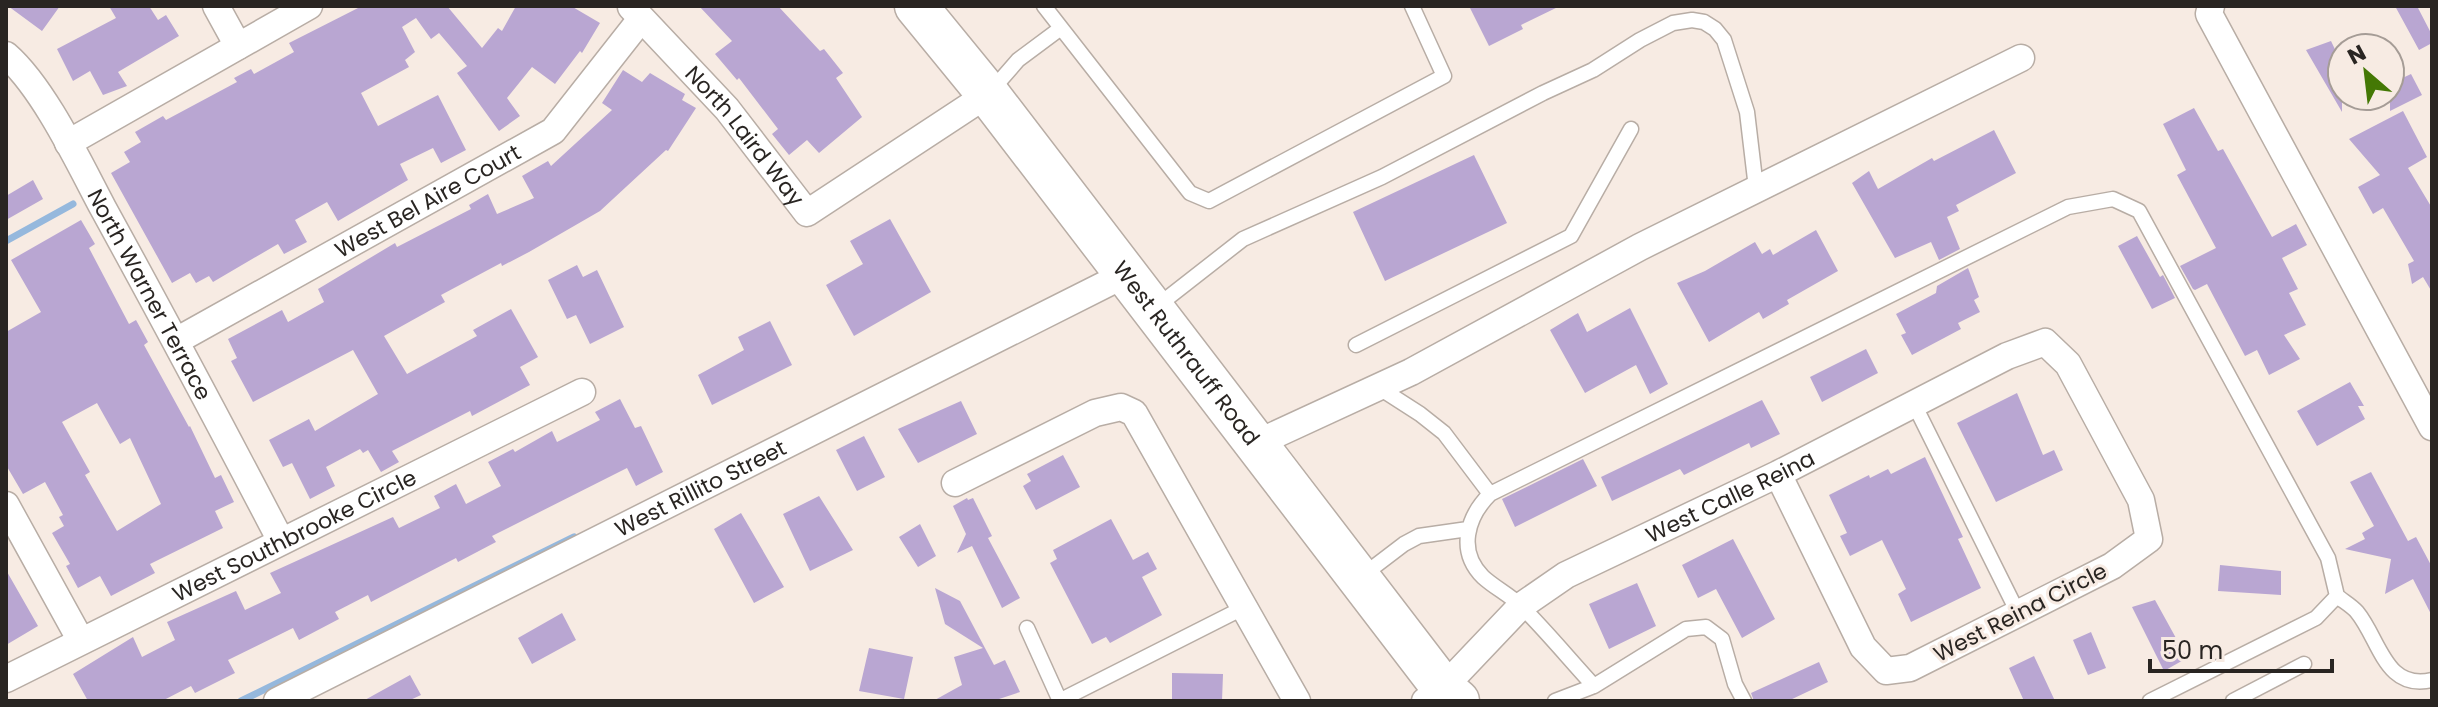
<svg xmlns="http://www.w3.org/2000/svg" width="2438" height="707" font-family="Poppins,sans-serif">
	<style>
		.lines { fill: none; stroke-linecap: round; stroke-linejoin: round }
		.stream { stroke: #95b8dd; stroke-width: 7 }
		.building { fill: #b9a6d2; fill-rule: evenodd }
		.lane-casing { stroke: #b8ada5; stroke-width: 17 }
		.street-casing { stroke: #b8ada5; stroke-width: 29 }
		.primary-casing { stroke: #b8ada5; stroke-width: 45 }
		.lane { stroke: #fff; stroke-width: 14 }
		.street { stroke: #fff; stroke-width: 26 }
		.primary { stroke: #fff; stroke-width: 42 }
		.labels { text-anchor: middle; stroke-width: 6; stroke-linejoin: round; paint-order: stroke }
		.street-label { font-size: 22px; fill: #292522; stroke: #f7ebe3 }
	</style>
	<rect width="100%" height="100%" fill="#f7ebe3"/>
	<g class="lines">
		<path class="stream" d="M6,241L73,204
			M241,701L574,537"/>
	</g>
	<path class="building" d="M8,6H60L42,31Z
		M109,6H149L158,20L166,15L179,36L118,72L127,86L103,95L90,71L73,81L57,49L116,18Z
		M362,6H447L482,48L498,28L502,31L516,6H571L600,23L582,53L580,51L555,84L532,67L507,98L520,116L499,131L457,73L467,66L439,33L431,39L416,18L402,27L415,52L405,60L409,67L361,93L378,126L438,95L466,150L441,163L433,148L400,164L408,180L338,221L327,202L295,220L307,242L284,254L278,244L213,282L209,276L196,283L190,273L172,283L111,173L130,162L124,152L141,142L135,132L163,116L166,120L237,82L234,78L251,69L254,74L294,52L289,43Z
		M699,6H778L820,51L824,49L843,73L836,78L862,117L819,153L807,140L789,155L772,134L778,129L739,78L737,80L715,54L732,41Z
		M1469,6H1560L1521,25L1523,29L1489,46Z
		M2395,6H2417L2432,35V43L2419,50Z
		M2331,41L2342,64V112L2306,50Z
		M623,70L642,82L650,73L685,94L682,100L696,108L668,151L666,150L600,211L529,252L502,266L501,263L441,295L445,302L384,336L407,374L477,336L473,330L511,309L538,357L520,367L530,385L472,416L470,411L392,451L399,462L381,472L368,450L363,453L360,449L326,467L335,486L310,499L292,463L283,467L269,440L309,419L315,431L378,394L353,350L253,402L231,361L237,358L228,339L282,310L288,322L324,302L318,289L395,243L397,247L471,209L469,205L488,194L497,214L534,198L522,176L548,161L551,166L612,110L602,103Z
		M2411,74L2422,95L2390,111V84Z
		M2194,108L2218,151L2223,149L2272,237L2296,224L2307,245L2282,258L2298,289L2289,293L2306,325L2284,335L2300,359L2269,375L2257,350L2245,356L2207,284L2195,290L2193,289L2180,266L2216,248L2177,175L2186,170L2163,124Z
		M2403,111L2427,157L2408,168L2432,208V292L2423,277L2412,284L2408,264L2414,261L2383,208L2373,214L2358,187L2380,175L2349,139Z
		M1994,130L2016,173L1956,205L1959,211L1947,217L1960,249L1939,260L1931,242L1895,258L1852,183L1869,171L1878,189L1932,158L1934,161Z
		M1474,155L1507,223L1385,281L1353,212Z
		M33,180L43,199L6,220V196Z
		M890,219L931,292L854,336L826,285L863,264L850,241Z
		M81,220L95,244L89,248L129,324L136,320L148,342L144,345L189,427L190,426L215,478L221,475L234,502L215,511L223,528L150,564L155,573L111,596L100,576L78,588L66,566L70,564L52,533L64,526L59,517L63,515L45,482L23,494L6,465V332L41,312L11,260ZM97,403L120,444L130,438L161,504L117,531L85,475L90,472L62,422Z
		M1816,230L1838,271L1787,300L1789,304L1763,319L1759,312L1709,342L1677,283L1705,271L1755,242L1762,254L1770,249L1773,255Z
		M2137,236L2160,277L2163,275L2175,298L2152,309L2118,246Z
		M577,265L583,277L597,270L624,327L590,344L576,315L567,319L548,280Z
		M1968,268L1979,297L1974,300L1980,312L1958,323L1961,329L1912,355L1901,335L1906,333L1896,314L1936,293L1937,286Z
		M1630,308L1668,384L1650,394L1636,365L1585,393L1550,330L1578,313L1587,332Z
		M770,321L792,365L712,405L698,375L744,350L738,337Z
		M1866,349L1878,373L1822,402L1810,377Z
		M2350,382L2364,406H2358L2365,419L2317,446L2297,411Z
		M2017,393L2043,455L2054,450L2063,470L1996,502L1957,423Z
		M620,399L635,428L641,426L663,472L636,486L627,468L492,536L496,542L458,562L456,558L371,602L368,595L335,612L339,619L299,640L293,628L228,660L235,673L195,693L191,686L162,701H88L73,674L133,637L142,657L175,640L167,622L236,591L245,610L281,593L270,573L393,517L399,528L440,508L434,496L456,484L466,504L501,486L488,462L513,449L515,452L552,431L557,442L600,420L595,412Z
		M1762,400L1780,434L1751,448L1749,443L1684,475L1680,469L1612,501L1601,477Z
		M961,401L977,434L918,463L898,429Z
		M864,436L885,477L857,491L836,450Z
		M1063,455L1080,487L1036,510L1023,486L1031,481L1027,474Z
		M1925,457L1963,537L1958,539L1981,588L1911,622L1898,594L1906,589L1882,540L1850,556L1840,536L1847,533L1829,495L1869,475L1870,478L1888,469L1891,474Z
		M1583,459L1597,486L1515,527L1502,499Z
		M2371,472L2408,541L2416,537L2432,567V616L2413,579L2385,594L2391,559L2345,549L2365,539L2362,533L2374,526L2350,482Z
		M819,496L853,550L810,571L783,514Z
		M967,498L968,500L973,498L992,536L988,538L1020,598L1002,608L972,546L957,553L966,534L953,506Z
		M741,513L784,587L754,603L714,529Z
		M1111,519L1133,560L1148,552L1157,569L1142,577L1162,615L1110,643L1106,637L1092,644L1050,563L1057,559L1053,550Z
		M920,524L936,556L918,567L899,537Z
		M1733,539L1775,619L1742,638L1716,589L1698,598L1682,565Z
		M2220,565L2281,571V595L2218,591Z
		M6,570L38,626L6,645Z
		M1637,583L1656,626L1609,649L1589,604Z
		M935,588L960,601L994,665L1005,660L1020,692L993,701H933L962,685L954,657L983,648L945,624Z
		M2155,600L2187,658L2164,671L2132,607Z
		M562,613L576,640L532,664L518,638Z
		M2091,632L2106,668L2088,675L2073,640Z
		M869,648L913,657L904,699L859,691Z
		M2034,656L2055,701H2024L2009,668Z
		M1819,662L1828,682L1788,701H1754L1751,693Z
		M1172,673L1223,674L1222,701H1172Z
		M410,675L421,695L408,701H363Z"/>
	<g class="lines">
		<defs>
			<path id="lane" d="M1044,6L1190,193L1209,201L1444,76L1412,6
				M991,91L1018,60L1061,28
				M1156,307L1243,239L1382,177L1543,93L1593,70L1640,40L1673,23L1692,20L1704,22L1715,29L1724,40L1747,112L1756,188
				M1356,345L1571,236L1631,129
				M1378,387L1420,414L1444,433L1490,494
				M1914,404L2018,613
				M1362,576L1404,544L1419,536L1468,529
				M2337,596C2343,601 2352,606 2357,612C2380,640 2385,691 2432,680
				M1027,628L1060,701
				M1059,701L1245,607
				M1555,701L1594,686
				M1744,701L1735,684L1722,639L1706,627L1686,629L1594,686C1570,660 1547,632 1522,607C1510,595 1495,588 1483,577C1457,551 1467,517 1490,494L2068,207L2113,199L2139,211L2328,558L2337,596L2316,618L2150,701
				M2233,701L2304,664"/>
			<g id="street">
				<path d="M216,6L238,46"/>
				<path d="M2211,6L2209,14L2432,427"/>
				<path id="s1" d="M631,7L727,109L807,213L988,94"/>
				<path id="s2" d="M6,55C44,88 79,163 103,208C164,319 223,430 281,541"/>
				<path d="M68,143L309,6"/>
				<path id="s3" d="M176,341L553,131L641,19"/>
				<path d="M1255,444L1411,372L1640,247L2021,58"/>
				<path d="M955,483L1095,413L1121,407L1134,413L1297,701"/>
				<path d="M6,505L81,641"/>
				<path id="s4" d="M6,679L582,392"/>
				<path id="s5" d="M277,701L1126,274"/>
				<path id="s6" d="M1425,701L1443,688L1521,606L1566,575L1778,474L2007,356L2045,342L2068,364L2141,500L2149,539L2112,566L1910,668L1886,671L1863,647L1778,474"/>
			</g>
			<g id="primary">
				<path id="s7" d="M916,6L988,94L1443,688L1458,701"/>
			</g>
		</defs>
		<use href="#lane" class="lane-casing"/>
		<use href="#street" class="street-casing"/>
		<use href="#primary" class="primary-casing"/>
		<use href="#lane" class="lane"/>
		<use href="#street" class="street"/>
		<use href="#primary" class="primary"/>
	</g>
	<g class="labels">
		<g class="street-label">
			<text dy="8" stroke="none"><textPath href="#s1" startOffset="172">North Laird Way</textPath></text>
			<text dy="8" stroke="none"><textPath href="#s3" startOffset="288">West Bel Aire Court</textPath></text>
			<text dy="8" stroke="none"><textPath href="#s2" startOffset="280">North Warner Terrace</textPath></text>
			<text dy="8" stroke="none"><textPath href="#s7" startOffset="440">West Ruthrauff Road</textPath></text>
			<text dy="8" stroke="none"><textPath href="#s5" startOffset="474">West Rillito Street</textPath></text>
			<text dy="8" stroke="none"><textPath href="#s6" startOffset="372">West Calle Reina</textPath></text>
			<text dy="8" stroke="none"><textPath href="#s4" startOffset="322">West Southbrooke Circle</textPath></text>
			<text transform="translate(2020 612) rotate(-27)" y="8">West Reina Circle</text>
		</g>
	</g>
	<rect width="2438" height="707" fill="none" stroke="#292522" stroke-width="16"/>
	<g transform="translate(2366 72) rotate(332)"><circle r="38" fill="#f7ebe3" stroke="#a59c96" stroke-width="2"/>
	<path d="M0-6L14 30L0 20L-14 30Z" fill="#447805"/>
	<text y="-12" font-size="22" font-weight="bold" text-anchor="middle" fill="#292522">N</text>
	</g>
	<path d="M2150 659v12h182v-12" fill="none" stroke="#292522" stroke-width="4"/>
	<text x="2162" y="659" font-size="24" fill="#292522" stroke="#f7ebe3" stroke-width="6" paint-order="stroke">50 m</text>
</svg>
